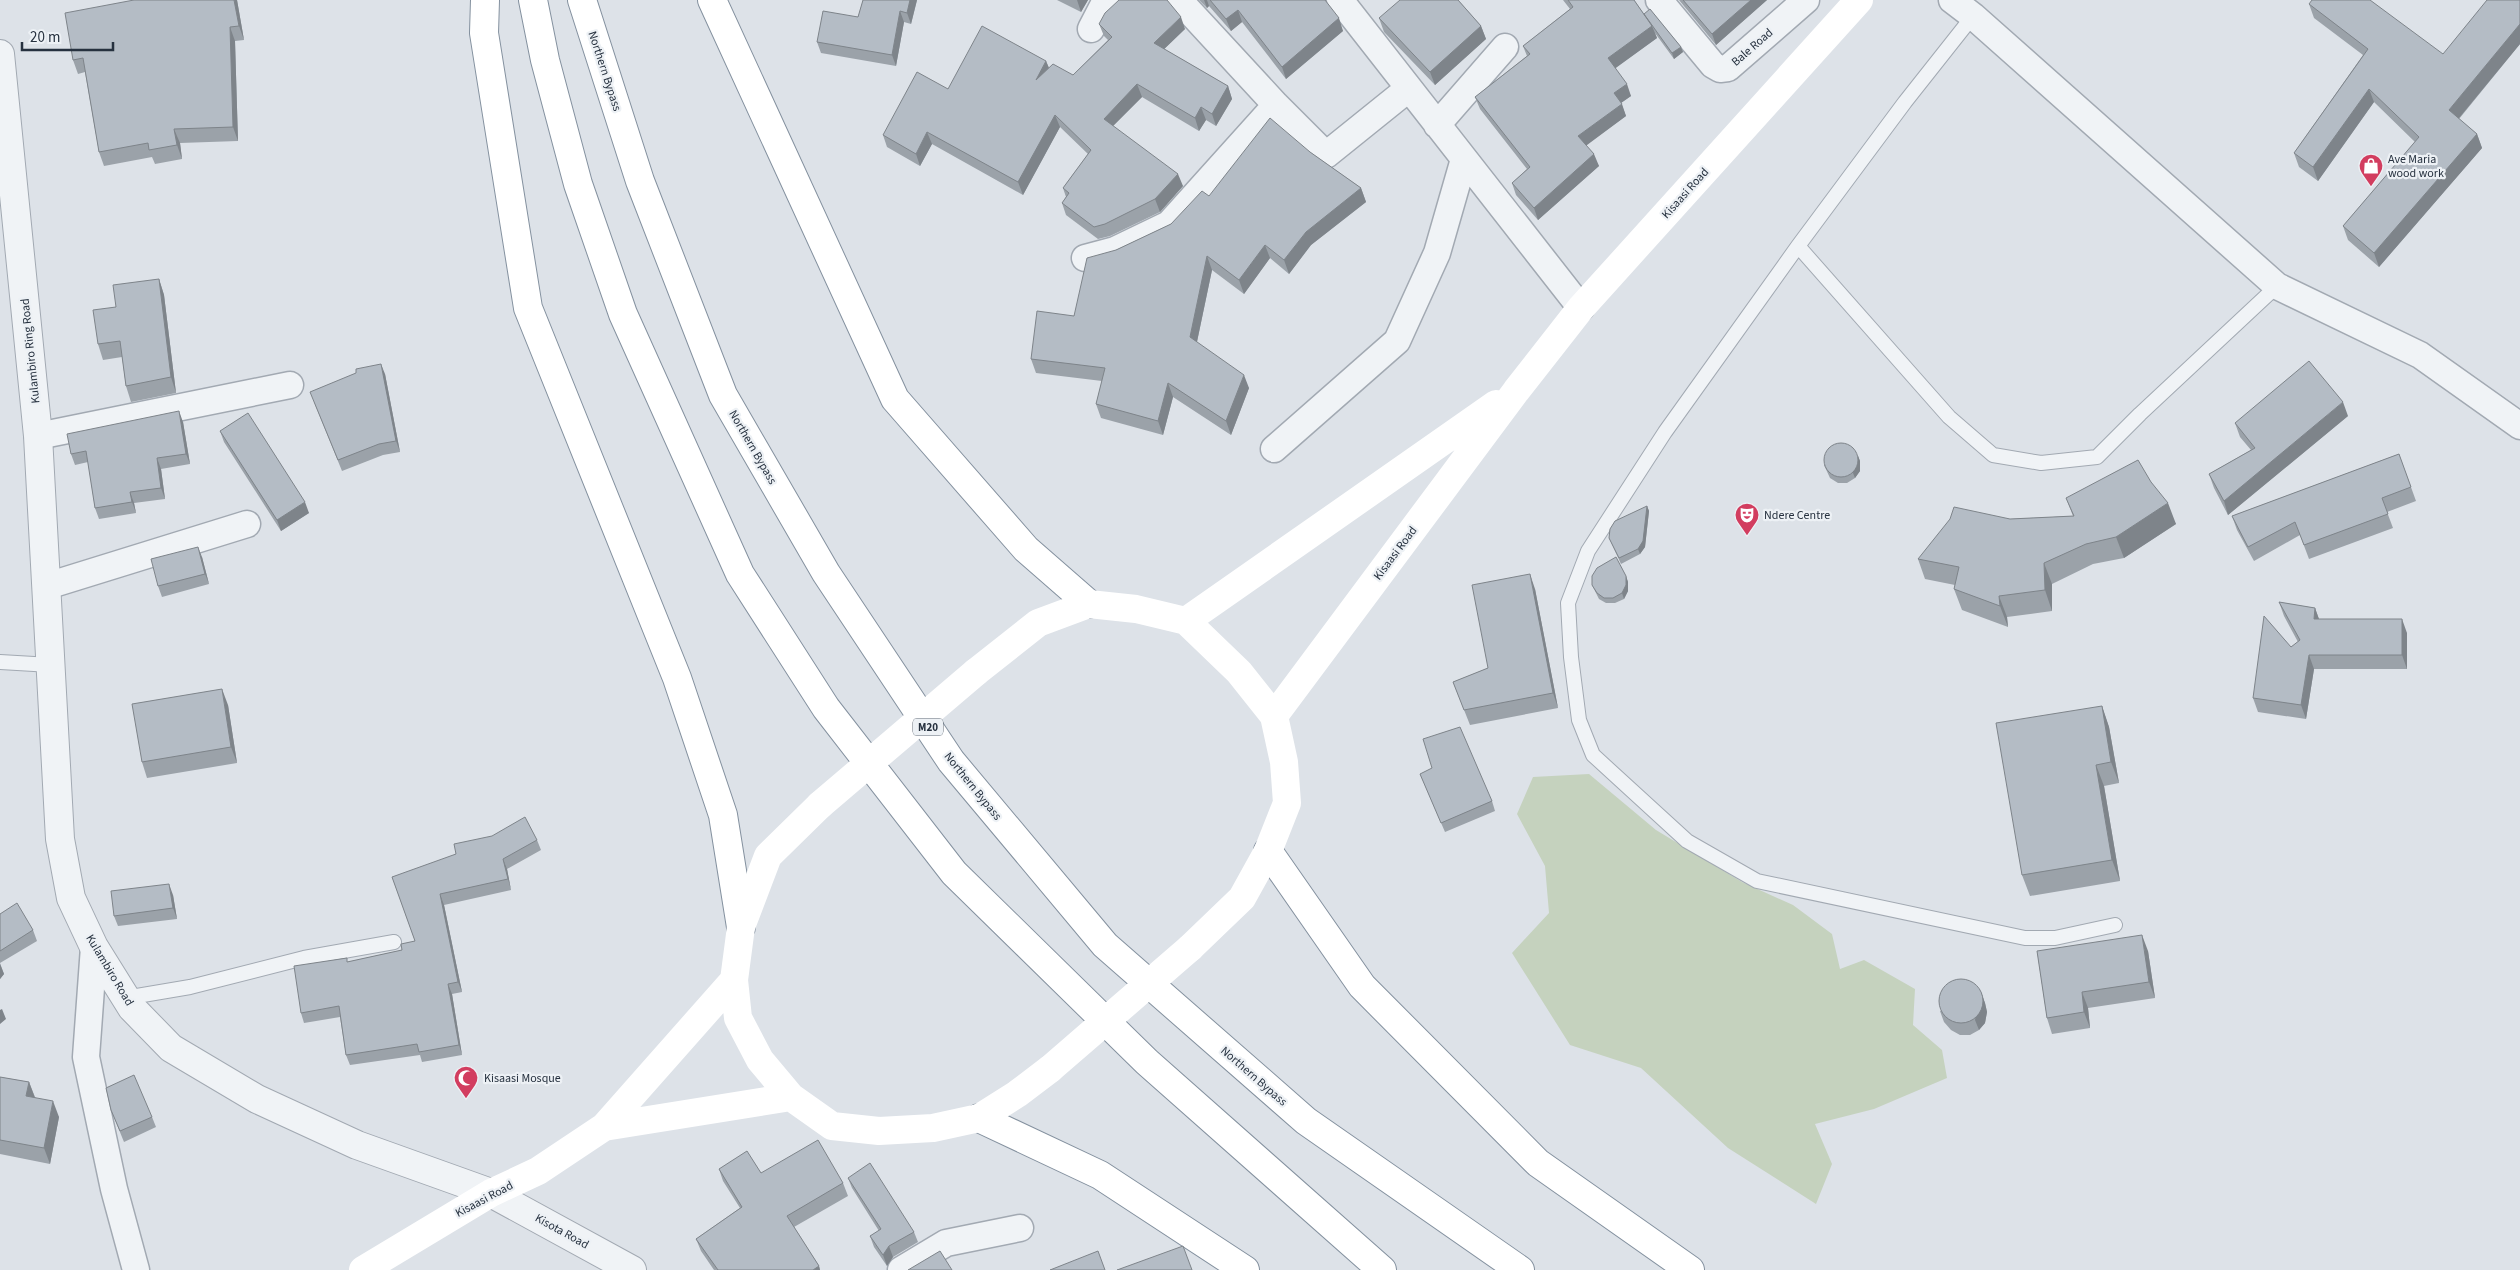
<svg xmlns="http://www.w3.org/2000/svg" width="2520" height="1270" font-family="'Source Sans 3',sans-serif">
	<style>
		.green { fill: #c5d2be }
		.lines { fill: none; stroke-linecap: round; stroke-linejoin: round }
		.service-casing { stroke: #a2a9b2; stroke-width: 16 }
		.minor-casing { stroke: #a2a9b2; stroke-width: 29 }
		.tertiary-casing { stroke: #a2a9b2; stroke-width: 30 }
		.motorway-casing { stroke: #84919f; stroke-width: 30 }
		.service { stroke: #f0f3f6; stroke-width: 14 }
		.minor { stroke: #f0f3f6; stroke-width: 26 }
		.tertiary { stroke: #f0f3f6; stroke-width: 28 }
		.secondary { stroke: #fff; stroke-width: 28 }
		.motorway { stroke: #fff; stroke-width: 28 }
		.secondary-bridge { stroke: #fff; stroke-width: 28 }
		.wall { fill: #9ba2a9 }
		.shaded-wall { fill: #7e848a }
		.building { fill: #b4bcc5; stroke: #7e848a }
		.labels { text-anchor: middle; stroke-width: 4.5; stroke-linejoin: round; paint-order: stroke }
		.shield { fill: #edf1f5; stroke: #626b76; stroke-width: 1 }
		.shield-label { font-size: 11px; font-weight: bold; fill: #26313f }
		.street-label { font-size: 12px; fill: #26313f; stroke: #edf1f5 }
		.poi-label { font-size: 12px; fill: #26313f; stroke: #edf1f5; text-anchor: start }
	</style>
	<rect width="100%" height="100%" fill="#dde2e8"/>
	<path class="green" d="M1589,774L1656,830L1742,882L1793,905L1832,934L1840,969L1864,960L1915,989L1913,1025L1942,1050L1947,1078L1874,1109L1815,1124L1832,1164L1816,1204L1728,1148L1641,1068L1570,1045L1512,953L1549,913L1545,866L1517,814L1533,777Z"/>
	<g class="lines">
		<defs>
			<path id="service" d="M1973,16L1905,102L1798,246L1665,432L1588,551L1568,603L1571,657L1579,720L1593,755L1687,841L1757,881L2025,938H2055L2115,925
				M1798,246L1949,417L1993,455L2041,463L2097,457L2140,414L2277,286
				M0,662L51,665
				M125,998L190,987L304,958L394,942"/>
			<path id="minor" d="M1179,0L1276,105L1326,155L1408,89
				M1340,0L1581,308
				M1659,0L1713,65L1720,69L1728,68L1806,0
				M1952,0L1973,16L2277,286L2420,355L2520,426
				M1091,29L1106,0
				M1437,125L1505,47
				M1085,258L1115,250L1169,224L1276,105
				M38,436L290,385
				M1274,449L1397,341L1437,253L1464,159
				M47,586L247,524
				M94,947L86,1057L114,1189L136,1270
				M901,1270L946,1243L1020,1228"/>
			<path id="tertiary" d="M0,54L38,436L60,839L71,898L94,947L132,1008L171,1048L257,1099L357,1145L491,1193L632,1270"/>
			<path id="motorway" d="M485,0L484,33L528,308L677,678L723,815L741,927
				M533,0L545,60L578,184L623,314L740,574L826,708L954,873L1147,1062L1382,1270
				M582,0L640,181L723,395L826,573L951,761L1105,945L1306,1121L1520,1270
				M712,0L895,399L1026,549L1089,604
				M1268,851L1362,986L1538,1163L1690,1270
				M979,1118L1100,1175L1245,1270"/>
		</defs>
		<use href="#service" class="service-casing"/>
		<use href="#minor" class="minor-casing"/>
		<use href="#tertiary" class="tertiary-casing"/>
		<use href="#motorway" class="motorway-casing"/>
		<use href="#service" class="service"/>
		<use href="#minor" class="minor"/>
		<use href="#tertiary" class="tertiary"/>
		<path class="secondary" d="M1186,621L1496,404
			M976,672L1038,623L1089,604L1136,609L1186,621L1239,672L1274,716L1284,762L1287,803L1268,851L1242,898L1190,948
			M1274,716L1516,391L1581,308L1859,0
			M820,805L768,856L741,927L734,980L738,1018L760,1060L791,1097L832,1126L879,1131L933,1128L979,1118L1017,1094L1050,1069
			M604,1127L791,1097
			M363,1270L491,1193L538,1171L604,1127L734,980"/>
		<use href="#motorway" class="motorway"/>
		<path class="secondary-bridge" d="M820,805L976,672
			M1050,1069L1190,948"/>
	</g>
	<path class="wall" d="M134,0H237L244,40L235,41L238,141L180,143L182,159L155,164L152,157L104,166L99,152L85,72L78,74L73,60Z
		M863,0H917L911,24L904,22L896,66L821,53L817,42L858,17Z
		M1057,0H1088L1081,12Z
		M1199,0H1325L1343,31L1286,79L1242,22L1231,31L1209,6L1207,8Z
		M1563,0H1634L1644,14L1681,47L1683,52L1674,59L1655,33L1657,38L1615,68L1631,96L1621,103L1626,116L1586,145L1599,166L1538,220L1516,195L1512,183L1527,169L1480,109L1475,97L1527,56L1523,46L1570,9Z
		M1679,0H1767L1716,45Z
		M2520,0V44L2459,119L2477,134L2482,148L2379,267L2348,240L2343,226L2415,142L2374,102L2318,181L2299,167L2294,153L2363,55L2314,18L2309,4L2443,54Z
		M1459,1L1481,26L1486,39L1435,85L1384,32L1379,18Z
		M1099,24L1185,29L1164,49L1228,86L1232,99L1216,126L1206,120L1199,131L1142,97L1113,126L1183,186L1160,212L1110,236L1098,239L1066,215L1062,203L1066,197L1063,188L1088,154L1060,127L1023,195L932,144L920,166L887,147L883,135L948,89L1046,61L1049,68L1073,75L1108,40L1104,36Z
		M1310,152L1361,188L1366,202L1311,245L1289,274L1270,258L1244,294L1212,270L1197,342L1249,388L1231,435L1173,397L1163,435L1101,418L1096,404L1102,381L1036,373L1031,359L1074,316L1116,250L1171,224L1209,196Z
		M159,279L164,295L176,393L131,402L126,386L122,357L103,360L98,344L116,307Z
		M385,374L400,452L383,455L342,471L314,402Z
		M2348,416L2228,515L2214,488L2209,474L2251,450L2240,437L2235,423Z
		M183,422L190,464L161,469L165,499L134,503L136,513L99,519L95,508L88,462L75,465L71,454Z
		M220,431L309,513L281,531L224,442Z
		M2399,454L2416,501L2387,512L2393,528L2309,559L2300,535L2254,561L2237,530L2232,516Z
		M1858,456L1860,461V471L1855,478L1847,483H1838L1830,478L1824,465Z
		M2151,482L2176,524L2124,558L2093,564L2052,584V611L2007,617L2008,627L1962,610L1954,589L1955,585L1925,579L1918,559L2010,519L2073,516L2066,498Z
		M1647,506L1649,511L1645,547L1640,554L1621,564L1609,538Z
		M202,557L209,584L162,597L158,586Z
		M1626,576L1628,582V591L1624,599L1615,603H1606L1599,599L1592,585Z
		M1535,589L1558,708L1470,725L1453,682L1488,668Z
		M2279,602L2315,608L2319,619L2407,633V669H2314L2306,719L2258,712L2253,698L2291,647L2298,642L2284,616Z
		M228,705L237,763L147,778L142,762Z
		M2102,706L2109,727L2119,783L2104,786L2120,881L2030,896L2022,875Z
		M1420,774L1492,801L1495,811L1445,832Z
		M537,840L541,850L507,869L511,890L444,905L462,992L452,994L462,1055L422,1062L420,1055L350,1065L346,1055L340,1017L304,1023L301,1013L348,962L402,950L415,941L392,877Z
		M173,895L177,919L118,926L114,916Z
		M0,914L33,930L37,941L0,963L4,974L0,979Z
		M2037,951H2148L2155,998L2088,1008L2090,1028L2052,1034L2047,1018Z
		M1981,992L1985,1003L1987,1012L1985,1023L1979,1030L1970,1035H1960L1951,1030L1944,1022L1940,1011Z
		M0,1077L29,1082L35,1097L59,1117L50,1164L0,1154Z
		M111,1110L152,1117L156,1127L124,1142Z
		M719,1169L843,1183L848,1196L794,1227L819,1266L820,1270H714L701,1251L696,1239L740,1208L723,1181Z
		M848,1178L914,1232L918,1242L893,1257L887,1266L874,1247L870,1236L879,1231L852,1188Z"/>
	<path class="shaded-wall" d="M234,0H237L244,40L239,26Z
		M910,0H917L911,24L907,13Z
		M1077,0H1088L1081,12Z
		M1204,0H1207L1209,6L1207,8Z
		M1751,0H1767L1716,45L1712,34Z
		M1238,10L1242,22L1231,31L1226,19Z
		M900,11L904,22L896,66L892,55Z
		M1181,17L1185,29L1158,55L1154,43Z
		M1339,18L1343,31L1286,79L1282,67Z
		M2520,24V44L2454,124L2449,110Z
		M1481,26L1486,39L1435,85L1430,72Z
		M1652,26L1657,38L1613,70L1608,58Z
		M230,27L235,41L238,141L233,127Z
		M1681,47L1683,52L1674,59L1672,53Z
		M1046,61L1051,73L1036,80Z
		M1137,84L1142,97L1108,131L1104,119Z
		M1627,84L1631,96L1618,105L1614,93Z
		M1228,86L1232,99L1216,126L1212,114Z
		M2369,89L2374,102L2318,181L2313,167Z
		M1622,104L1626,116L1583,148L1578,136Z
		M1201,107L1206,120L1199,131L1195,118Z
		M1055,115L1060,127L1023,195L1018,182Z
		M174,129L180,143L182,159L177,145Z
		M927,132L932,144L920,166L916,154Z
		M2477,134L2482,148L2379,267L2374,253Z
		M1594,154L1599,166L1538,220L1534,208Z
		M1178,174L1183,186L1160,212L1155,199Z
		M1361,188L1366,202L1311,245L1289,274L1284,260L1306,232Z
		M1265,245L1270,258L1244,294L1239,280Z
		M1207,256L1212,270L1195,351L1190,337Z
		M159,279L164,295L176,393L171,377Z
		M381,364L385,374L400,452L396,441Z
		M1244,375L1249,388L1231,435L1226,421Z
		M1168,383L1173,397L1163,435L1158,421Z
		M2343,402L2348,416L2228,515L2224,501Z
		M179,411L183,422L190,464L186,454Z
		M1858,456L1860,461V471L1855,478L1853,473Z
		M157,458L161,469L165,499L161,488Z
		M130,492L134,503L136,513L132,502Z
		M305,502L309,513L281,531L277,520Z
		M2168,503L2176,524L2124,558L2116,537Z
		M1647,506L1649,511L1645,547L1640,554L1638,549Z
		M198,547L202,557L209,584L205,574Z
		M2044,563L2052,584V611L2045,590Z
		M1530,574L1535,589L1558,708L1553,693Z
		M1626,576L1628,582V591L1624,599L1622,593Z
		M1999,596L2007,617L2008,627L2000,606Z
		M2315,608L2320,622L2314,619Z
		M2402,619L2407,633V669L2402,655Z
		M2309,655L2314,669L2306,719L2301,705Z
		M222,689L228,705L237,763L231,747Z
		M2102,706L2109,727L2119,783L2111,762Z
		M2096,765L2104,786L2120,881L2112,860Z
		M503,859L507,869L511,890L508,879Z
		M169,884L173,895L177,919L173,908Z
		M440,894L444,905L462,992L458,982Z
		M2142,935L2148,951L2155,998L2149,982Z
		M0,964L4,974L0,979Z
		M448,984L452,994L462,1055L459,1045Z
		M1981,992L1985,1003L1987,1012L1985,1023L1979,1030L1975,1020Z
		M2082,992L2088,1008L2090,1028L2084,1012Z
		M2,1009L6,1019L0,1024V1010Z
		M29,1082L35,1098L26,1096Z
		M53,1101L59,1117L50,1164L44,1148Z
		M889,1246L893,1257L887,1266L883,1255Z
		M819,1266L820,1270H813Z"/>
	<path class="building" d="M134,0H234L239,26L230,27L233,127L174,129L177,145L149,150L148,143L99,152L83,58L73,60L65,13Z
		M863,0H910L907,13L900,11L892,55L817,42L823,11L858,17Z
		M1119,0H1167L1181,17L1154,43L1228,86L1212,114L1201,107L1195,118L1137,84L1104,119L1178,174L1155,199L1105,224L1094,227L1062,203L1069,193L1063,188L1091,150L1055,115L1018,182L927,132L916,154L883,135L917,72L948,89L982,26L1046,61L1036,80L1053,64L1073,75L1112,37L1099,24L1105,13Z
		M1210,0H1325L1339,18L1282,67L1238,10L1226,19Z
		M1400,0H1458L1481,26L1430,72L1379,18Z
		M1568,0H1634L1652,26L1608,58L1627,84L1614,93L1622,104L1578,136L1594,154L1534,208L1512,183L1530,167L1475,97L1530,54L1523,46L1573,7Z
		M1683,0H1751L1712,34Z
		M2312,0H2370L2443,54L2487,0H2520V24L2449,110L2477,134L2374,253L2343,226L2419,137L2369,89L2313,167L2294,153L2368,49L2309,4Z
		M1650,9L1681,47L1672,53L1644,14Z
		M1270,118L1310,152L1361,188L1306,232L1284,260L1265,245L1239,280L1207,256L1190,337L1244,375L1226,421L1168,383L1158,421L1096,404L1105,368L1031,359L1037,311L1074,316L1087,258L1116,250L1171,224L1202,191L1209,196Z
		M159,279L171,377L126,386L120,341L98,344L93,310L116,307L113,285Z
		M2309,361L2343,402L2224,501L2209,474L2255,448L2235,423Z
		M381,364L396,441L379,444L338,460L310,392L356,373V369Z
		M179,411L186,454L157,458L161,488L130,492L132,502L95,508L86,451L71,454L67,434Z
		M248,413L305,502L277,520L220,431Z
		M1824 460a17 17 0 1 1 34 0a17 17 0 1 1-34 0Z
		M2399,454L2411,487L2382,498L2388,514L2304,545L2295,522L2248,547L2232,516Z
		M2138,460L2151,482L2168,503L2116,537L2086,544L2044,563L2045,590L1999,596L2000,606L1954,589L1959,567L1918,559L1950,519L1954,507L2010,519L2074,516L2066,498Z
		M1647,506L1643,541L1638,549L1619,558L1609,538L1610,529L1615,521Z
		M198,547L205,574L158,586L151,559Z
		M1616,557L1626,576V585L1622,593L1613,598H1604L1597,593L1592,585V576L1597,568Z
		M1530,574L1553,693L1464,710L1453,682L1488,668L1472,585Z
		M2279,602L2315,608L2314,619H2402V655H2309L2301,705L2253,698L2264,616L2291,647L2300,640Z
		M222,689L231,747L142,762L132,704Z
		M2102,706L2111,762L2096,765L2112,860L2022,875L1996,723Z
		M1460,727L1492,801L1441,823L1420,774L1432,768L1423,739Z
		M525,817L537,840L503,859L508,879L440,894L458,982L448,984L459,1045L419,1052L417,1044L346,1055L339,1006L301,1013L294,966L347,958V962L402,950L401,944L415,941L392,877L456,854L454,844L492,836Z
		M169,884L173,908L114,916L111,891Z
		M17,903L33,930L0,951V914Z
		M2142,935L2149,982L2082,992L2084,1012L2047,1018L2037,951Z
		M1939 1001a22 22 0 1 1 44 0a22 22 0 1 1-44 0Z
		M134,1075L152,1117L120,1131L111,1110L106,1088Z
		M0,1077L29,1082L26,1096L53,1101L44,1148L0,1140Z
		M818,1140L843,1183L787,1216L819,1266L813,1270H718L696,1239L742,1207L719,1169L747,1151L761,1173Z
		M870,1163L914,1232L889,1246L883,1255L870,1236L881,1229L848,1178Z
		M1183,1246L1192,1270H1117Z
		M940,1251L952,1270H908Z
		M1098,1251L1105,1270H1050Z"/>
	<defs>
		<symbol id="shop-pin" viewBox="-11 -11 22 30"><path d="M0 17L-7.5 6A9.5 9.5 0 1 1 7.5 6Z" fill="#d23d5f" stroke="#edf1f5"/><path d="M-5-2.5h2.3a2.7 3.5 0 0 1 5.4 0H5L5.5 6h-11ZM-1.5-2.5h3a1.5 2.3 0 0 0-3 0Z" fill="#fff"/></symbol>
		<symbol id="theatre-pin" viewBox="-11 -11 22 30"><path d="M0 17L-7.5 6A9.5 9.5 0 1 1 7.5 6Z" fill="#d23d5f" stroke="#edf1f5"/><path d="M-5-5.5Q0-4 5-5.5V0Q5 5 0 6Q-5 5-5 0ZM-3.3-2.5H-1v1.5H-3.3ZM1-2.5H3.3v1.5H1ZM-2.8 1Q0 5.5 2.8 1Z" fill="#fff"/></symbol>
		<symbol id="mosque-pin" viewBox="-11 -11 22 30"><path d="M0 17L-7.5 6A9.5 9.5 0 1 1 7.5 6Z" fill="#d23d5f" stroke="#edf1f5"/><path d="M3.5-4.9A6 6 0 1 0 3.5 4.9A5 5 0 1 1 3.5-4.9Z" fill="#fff"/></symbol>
	</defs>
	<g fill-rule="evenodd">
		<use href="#shop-pin" x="2357" y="152" width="28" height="38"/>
		<use href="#theatre-pin" x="1733" y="501" width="28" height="38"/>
		<use href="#mosque-pin" x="452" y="1064" width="28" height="38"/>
	</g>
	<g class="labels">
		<rect class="shield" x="913" y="718.5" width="30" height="17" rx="4"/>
		<g class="shield-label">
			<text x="928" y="731">M20</text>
		</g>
		<g class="street-label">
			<text transform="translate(1752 47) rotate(-41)" y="4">Bale Road</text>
			<text transform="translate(605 71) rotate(72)" y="4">Northern Bypass</text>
			<text transform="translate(1685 193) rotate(-48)" y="4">Kisaasi Road</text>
			<text transform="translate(30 351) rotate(-96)" y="4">Kulambiro Ring Road</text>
			<text transform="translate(753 447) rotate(60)" y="4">Northern Bypass</text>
			<text transform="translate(1395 553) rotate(-53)" y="4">Kisaasi Road</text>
			<text transform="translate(973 786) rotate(51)" y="4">Northern Bypass</text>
			<text transform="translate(110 970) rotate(59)" y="4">Kulambiro Road</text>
			<text transform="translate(1254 1076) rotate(41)" y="4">Northern Bypass</text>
			<text transform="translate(484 1199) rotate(-28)" y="4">Kisaasi Road</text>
			<text transform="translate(562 1231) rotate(29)" y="4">Kisota Road</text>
		</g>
		<g class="poi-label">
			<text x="2388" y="163">Ave Maria<tspan x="2388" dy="14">wood work</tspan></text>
			<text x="1764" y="519">Ndere Centre</text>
			<text x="484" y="1082">Kisaasi Mosque</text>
		</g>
	</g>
	<path d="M22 42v8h91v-8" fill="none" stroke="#26313f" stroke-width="2.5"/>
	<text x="30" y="42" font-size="15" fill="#26313f" stroke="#edf1f5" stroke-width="4" paint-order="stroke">20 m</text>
</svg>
